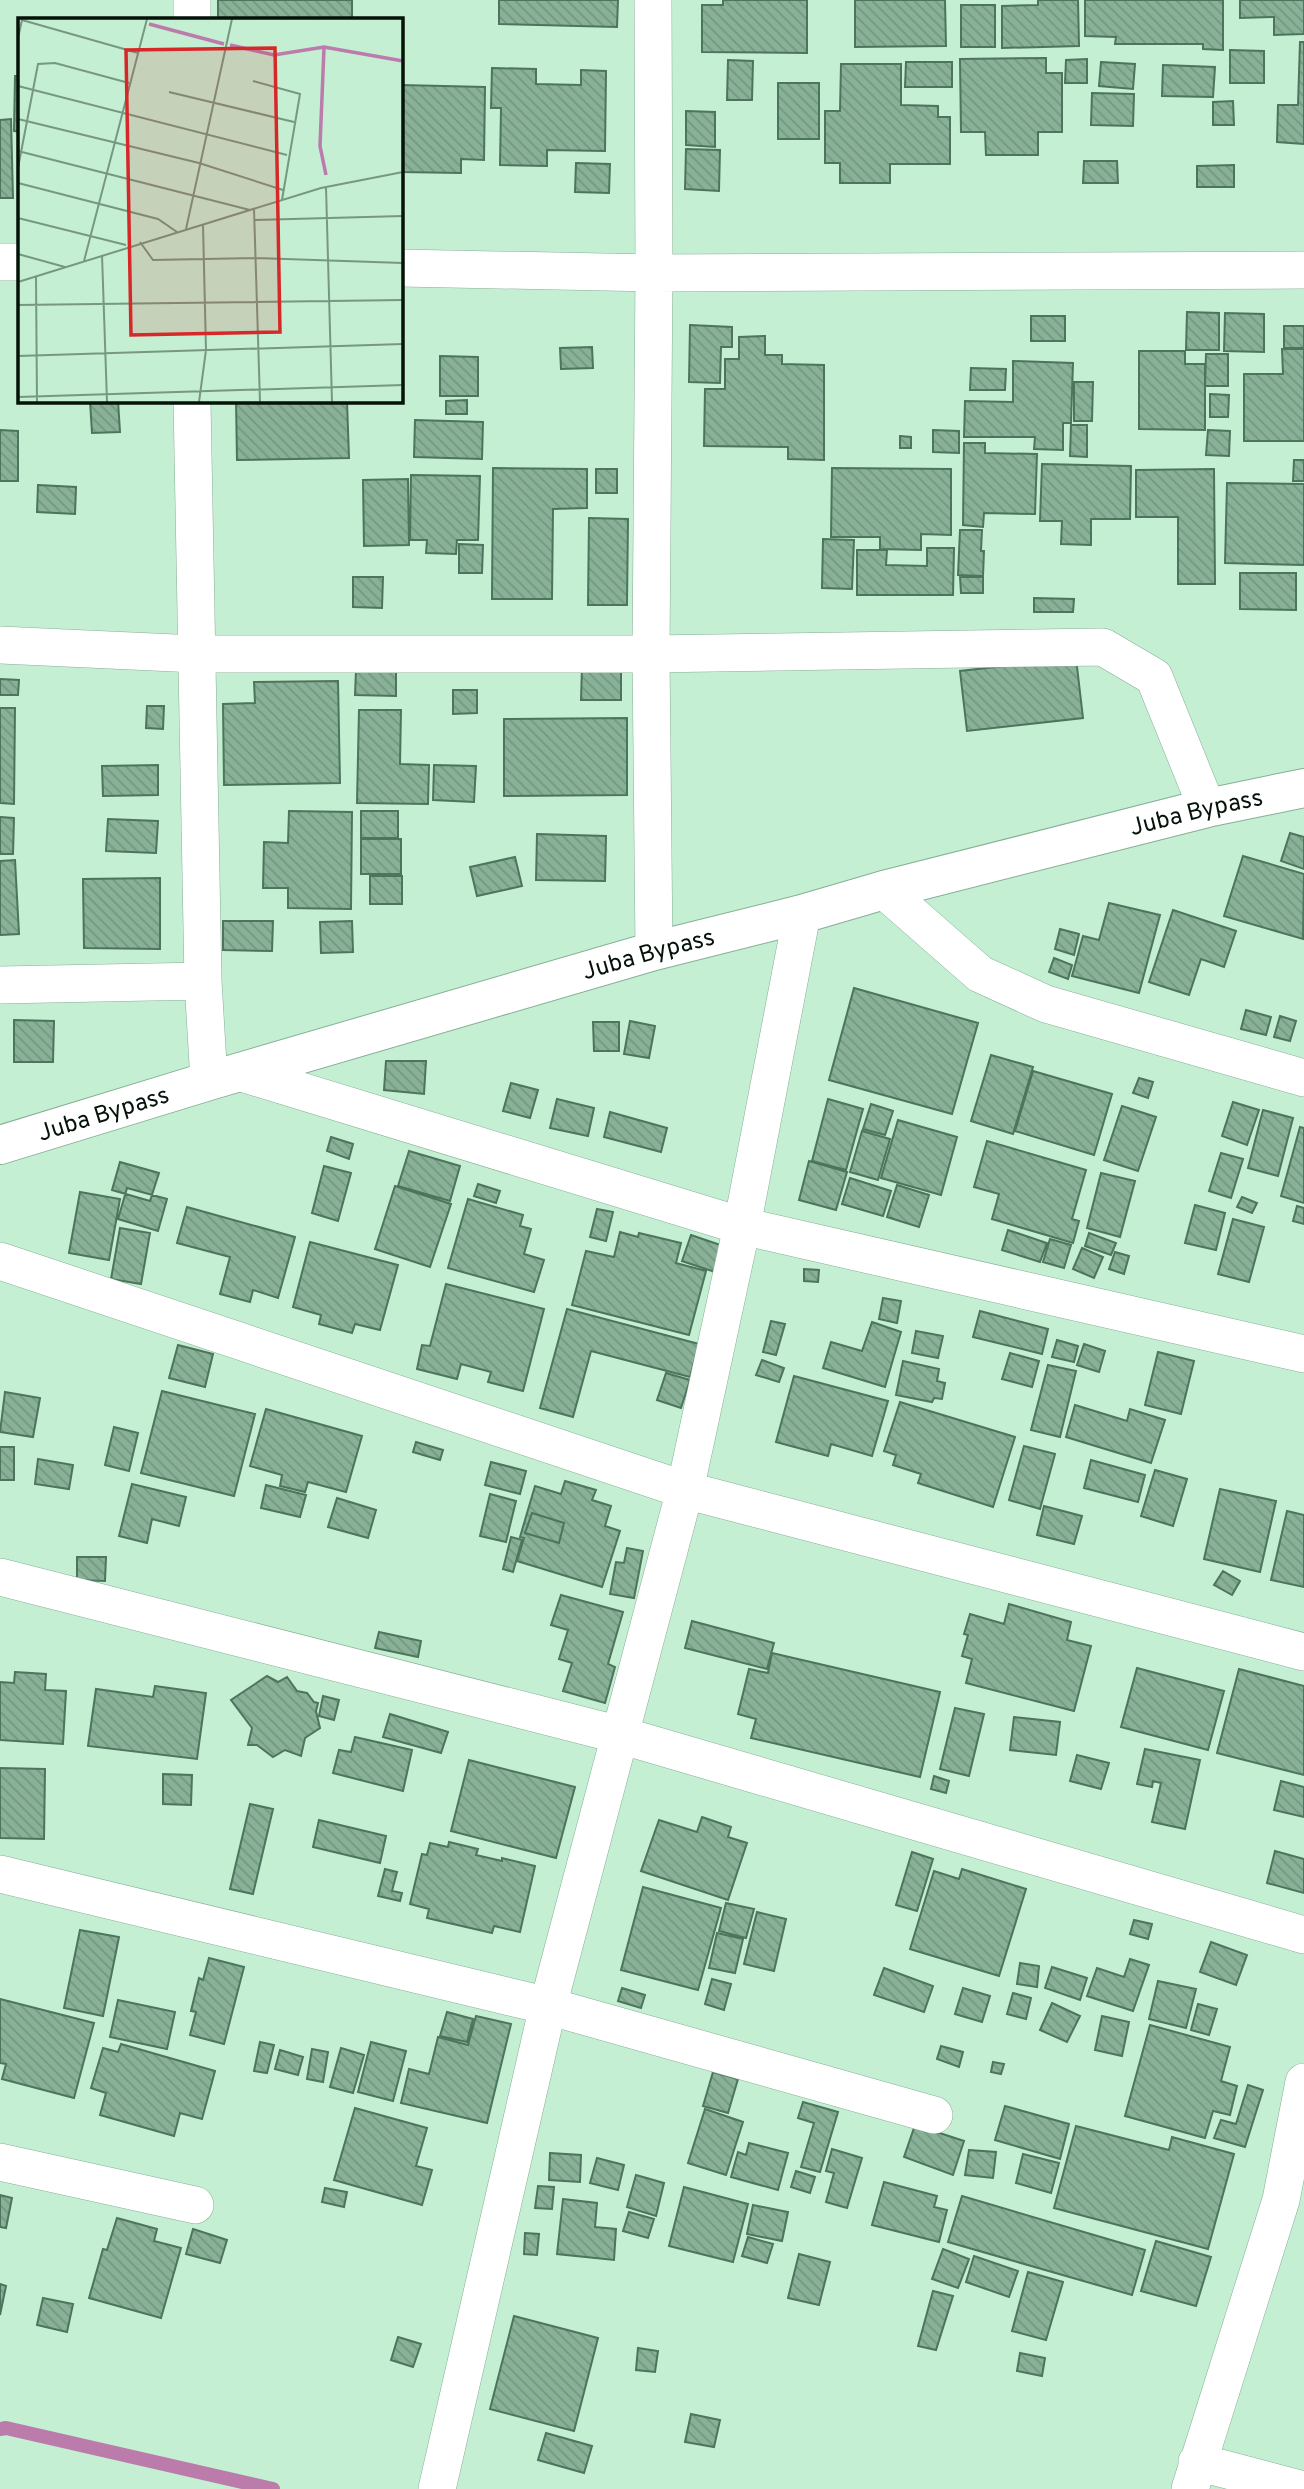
<svg xmlns="http://www.w3.org/2000/svg" width="1304" height="2489" font-family="Overpass,sans-serif">
	<style>
		.lines { fill: none; stroke-linecap: round; stroke-linejoin: round }
		.stream { stroke: #bb7bab; stroke-width: 14 }
		.building { fill: url(#building-back-hatch); stroke: #4d745c; stroke-width: 2; fill-rule: evenodd }
		.street-casing { stroke: #86af95; stroke-width: 38 }
		.secondary-casing { stroke: #86af95; stroke-width: 40 }
		.street { stroke: #fff; stroke-width: 37 }
		.secondary { stroke: #fff; stroke-width: 38 }
		.labels { text-anchor: middle; stroke-width: 6; stroke-linejoin: round; paint-order: stroke }
		.street-label { font-size: 24px; fill: #041209; stroke: #d1fce0 }
		.inset-river { fill: none; stroke: #bb7bab; stroke-width: 3.5 }
		.inset-road { fill: none; stroke: #779782; stroke-width: 2 }
		.view { fill: #d62828; fill-opacity: 0.15; stroke: #d62828; stroke-width: 3.5 }
		.inset-edge { fill: none; stroke: #041209; stroke-width: 3.5 }
	</style>
	<defs>
		<pattern id="building-back-hatch" width="6" height="6" patternUnits="userSpaceOnUse" patternTransform="scale(1.75)"><rect width="6" height="6" fill="#88b197"/><path d="M-1 5l2 2M0 0l6 6M5-1l2 2" fill="none" stroke="#749781"/></pattern>
	</defs>
	<rect width="100%" height="100%" fill="#c4efd3"/>
	<g class="lines">
		<path class="stream" d="M0,2429L6,2428L273,2489"/>
	</g>
	<path class="building" d="M218,0H352V19H218Z
		M499,0H618L617,27L499,24Z
		M723,0H807V53L702,52V5H723Z
		M855,0H945L946,46L855,47Z
		M1038,0H1078L1079,46L1002,48V6L1038,5Z
		M1085,0H1223V50L1203,49V44H1115L1116,37L1085,36Z
		M1240,0H1304V34L1274,35V17L1240,18Z
		M961,5H995V47H961Z
		M1300,42H1304V144L1277,142L1278,105H1298Z
		M1230,50L1264,51V83H1230Z
		M1046,58V73H1062V132H1038V155H986L985,132H961L960,59Z
		M1087,59V83H1065L1066,60Z
		M728,60L753,61L752,100H727Z
		M906,62H952V87H905Z
		M1101,62L1135,64L1133,89L1099,86Z
		M841,64H901V105L938,106V117H950V164H890V183H840V163H825V111H840Z
		M1163,65L1215,67L1213,97L1162,96Z
		M492,68L536,69V84L581,85V70L606,71L605,151L547,150V166L500,165L501,108H491Z
		M15,76H19V132L14,131Z
		M778,83H819V139H778Z
		M401,85L485,87L484,160L461,159V173L401,172Z
		M1092,93L1134,94L1133,126L1091,125Z
		M1233,101L1234,125H1213V102Z
		M686,111L715,112V147L686,145Z
		M11,119L13,198H0V120Z
		M686,149L720,150L719,191L685,189Z
		M1084,161H1117L1118,183H1083Z
		M576,163L610,164L609,193L575,192Z
		M1234,165V187H1197V166Z
		M1187,312L1219,313V350H1186Z
		M1225,313L1264,314V352L1224,351Z
		M1031,316H1065V341H1031Z
		M690,325L732,327V347H721L720,383L689,382Z
		M1284,326H1304V348H1284Z
		M765,336V355H782V364L824,365V460L788,459V447L704,446L705,389H725V359H739V337Z
		M592,347L593,368L561,369L560,348Z
		M1282,349H1304V441H1244V374H1283Z
		M1139,351H1185V364H1205V430L1139,429Z
		M1206,354H1228V386H1205Z
		M440,356L478,357V396H440Z
		M1013,361L1073,363L1071,423H1063V450L1034,449L1035,437H964L965,401L1013,402Z
		M971,368L1006,369L1005,390H970Z
		M1074,382H1093L1092,421H1074Z
		M1210,394L1229,395L1228,417H1210Z
		M467,400V414H446V401Z
		M90,401H118L120,432L92,433Z
		M236,401H347L349,458L237,460Z
		M415,420L483,422L482,459L414,457Z
		M1071,425H1087V457L1070,456Z
		M0,430L18,431V481H0Z
		M933,430L959,431V453L933,452Z
		M1208,430L1230,431L1229,456L1206,455Z
		M900,436L911,437V448H900Z
		M964,443H985V453L1037,454L1035,514L984,513L983,527L963,525Z
		M1294,460H1304V481H1293Z
		M1042,464L1131,466L1130,519H1091V545L1061,544L1062,521H1040Z
		M493,468L587,469V508L553,509L552,599H492Z
		M832,468L951,469V535L921,534V550L880,549V537H831Z
		M596,469H617V493H596Z
		M1214,469L1215,584H1178V517H1136V470Z
		M411,475L480,476L478,540H457L456,554L426,553L427,540H410Z
		M408,479L409,545L364,546L363,480Z
		M1227,483L1304,484V565L1225,563Z
		M38,485L76,487L75,514L37,512Z
		M589,518L628,519L627,605H588Z
		M960,530H982L981,551H984L983,576L958,575Z
		M823,539L854,540L852,589L822,588Z
		M459,544L483,545L482,573H459Z
		M927,548H954L953,595H857V550H887L886,565L927,566Z
		M1240,573H1296V610L1240,609Z
		M353,577H383L382,608L353,607Z
		M960,577H983V593H961Z
		M1034,598L1074,599L1073,612H1034Z
		M1076,658L1083,718L967,731L960,671Z
		M582,667L621,668V700H581Z
		M356,670H396V696L355,695Z
		M0,679L19,680L18,695H0Z
		M338,681L340,783L224,785L223,704L255,703L254,682Z
		M453,690H477V713L453,714Z
		M147,706H164L163,729L146,728Z
		M0,708H15L14,804L0,803Z
		M359,710H401L400,764L429,765L428,804L357,803Z
		M627,718V795L504,796V719Z
		M158,765V795L103,796L102,766Z
		M434,765L476,766L474,802L433,800Z
		M289,811L352,812L351,909L288,908V888H263L264,842L288,843Z
		M361,811H398V838H361Z
		M0,817L14,818L13,854H0Z
		M108,819L158,821L156,853L106,851Z
		M1290,833L1304,837V869L1281,861Z
		M537,834L606,836L605,881L536,880Z
		M361,839H401V874H361Z
		M1243,856L1304,874L1303,939L1224,916Z
		M515,857L522,886L477,896L470,867Z
		M15,860L19,934L0,935V861Z
		M370,876H402V904H370Z
		M160,878V949L84,948L83,879Z
		M1109,903L1160,915L1139,993L1072,976L1083,936L1099,940Z
		M1173,910L1236,931L1224,967L1201,959L1189,995L1149,982Z
		M223,921H273L272,951L223,950Z
		M352,921L353,952L321,953L320,922Z
		M1060,929L1079,934L1074,955L1055,949Z
		M1054,958L1072,965L1068,979L1049,972Z
		M854,988L978,1023L952,1114L829,1080Z
		M1246,1010L1271,1017L1266,1035L1241,1029Z
		M1280,1016L1296,1021L1290,1041L1274,1037Z
		M14,1020L54,1021L53,1062H14Z
		M630,1021L655,1026L649,1058L624,1054Z
		M593,1022H619V1051H594Z
		M991,1055L1033,1067L1013,1134L971,1121Z
		M386,1061H426L424,1094L384,1090Z
		M1033,1071L1112,1094L1094,1155L1015,1131Z
		M1139,1078L1153,1082L1148,1098L1133,1093Z
		M511,1083L538,1090L530,1118L503,1111Z
		M557,1099L594,1108L588,1136L550,1128Z
		M828,1099L863,1109L846,1170L812,1161Z
		M1233,1102L1259,1110L1247,1145L1222,1136Z
		M871,1104L893,1111L885,1135L863,1129Z
		M1122,1106L1156,1117L1138,1171L1104,1160Z
		M1263,1110L1293,1118L1278,1176L1248,1168Z
		M610,1112L667,1128L661,1152L604,1137Z
		M898,1120L957,1137L941,1195L881,1178Z
		M1300,1127L1304,1128V1203L1281,1196Z
		M862,1131L890,1139L878,1180L850,1172Z
		M331,1137L353,1144L349,1159L327,1151Z
		M987,1141L1086,1170L1072,1219L1079,1221L1073,1243L992,1219L999,1194L974,1187Z
		M409,1151L460,1166L450,1201L398,1186Z
		M1221,1153L1243,1159L1231,1198L1209,1191Z
		M809,1161L847,1172L836,1210L799,1200Z
		M120,1162L159,1173L150,1201L112,1190Z
		M324,1166L351,1173L338,1221L312,1213Z
		M1101,1173L1135,1181L1120,1237L1087,1228Z
		M850,1178L891,1191L883,1216L842,1204Z
		M478,1184L500,1191L496,1203L474,1196Z
		M897,1185L929,1195L919,1227L887,1217Z
		M395,1186L451,1204L430,1267L375,1249Z
		M127,1188L167,1199L158,1231L118,1219Z
		M80,1192L120,1199L109,1260L69,1253Z
		M1242,1197L1257,1203L1252,1213L1237,1207Z
		M468,1199L523,1215L520,1226L531,1229L524,1254L544,1260L534,1292L448,1268Z
		M1195,1205L1225,1213L1216,1250L1185,1243Z
		M1297,1206L1304,1208V1224L1293,1221Z
		M187,1207L295,1237L278,1298L253,1290L250,1302L220,1294L230,1257L177,1243Z
		M597,1209L613,1212L606,1241L590,1237Z
		M1233,1219L1264,1227L1249,1282L1218,1274Z
		M120,1228L150,1233L141,1284L111,1279Z
		M1008,1230L1047,1243L1040,1262L1002,1250Z
		M620,1232L638,1237L639,1233L681,1243L676,1263L706,1271L689,1335L572,1305L586,1251L614,1257Z
		M1089,1233L1116,1243L1111,1255L1085,1246Z
		M691,1235L726,1247L718,1273L682,1261Z
		M1050,1239L1071,1245L1064,1268L1043,1262Z
		M310,1242L398,1265L380,1330L355,1324L352,1333L319,1324L321,1315L293,1307Z
		M1082,1248L1103,1257L1094,1278L1073,1269Z
		M1115,1252L1129,1256L1124,1274L1109,1269Z
		M804,1269L819,1270L818,1282L804,1281Z
		M446,1284L544,1309L523,1391L488,1382L491,1372L461,1364L457,1379L417,1369L422,1345L430,1346Z
		M883,1298L901,1301L897,1323L879,1319Z
		M567,1309L699,1344L690,1377L591,1351L573,1417L540,1408Z
		M980,1311L1048,1329L1042,1354L973,1337Z
		M771,1321L785,1324L776,1355L763,1352Z
		M872,1322L901,1332L885,1387L823,1368L831,1342L862,1351Z
		M916,1331L943,1336L938,1358L912,1353Z
		M1057,1340L1078,1346L1074,1362L1052,1357Z
		M1084,1344L1105,1351L1099,1372L1077,1365Z
		M178,1345L213,1354L205,1387L169,1378Z
		M1158,1352L1194,1361L1181,1414L1145,1405Z
		M1010,1353L1039,1361L1032,1387L1002,1379Z
		M762,1360L784,1368L779,1382L756,1375Z
		M903,1361L939,1369L937,1381L945,1383L942,1399L934,1398L932,1402L896,1395Z
		M1048,1365L1076,1371L1060,1437L1031,1430Z
		M666,1373L690,1380L681,1408L657,1400Z
		M794,1376L888,1401L872,1456L831,1444L828,1456L776,1442Z
		M162,1391L255,1414L234,1496L141,1473Z
		M5,1392L40,1398L33,1437L0,1432Z
		M900,1402L1015,1437L993,1507L918,1483L921,1474L893,1465L896,1455L884,1451Z
		M1075,1405L1127,1421L1130,1409L1165,1420L1151,1463L1066,1437Z
		M266,1409L362,1436L346,1492L308,1482L305,1492L280,1486L282,1475L250,1466Z
		M114,1427L138,1433L129,1471L105,1465Z
		M416,1442L443,1450L440,1460L413,1452Z
		M1024,1446L1055,1454L1040,1509L1009,1500Z
		M0,1447H14V1480H0Z
		M38,1459L73,1465L69,1489L35,1484Z
		M1091,1460L1145,1475L1138,1502L1084,1488Z
		M491,1462L526,1471L520,1494L485,1485Z
		M1155,1470L1187,1479L1173,1526L1141,1516Z
		M565,1481L596,1490L592,1500L611,1506L605,1526L620,1531L602,1587L517,1561L524,1538L520,1537L535,1486L561,1494ZM532,1513L564,1523L559,1543L525,1533Z
		M132,1484L186,1497L179,1526L152,1519L147,1543L119,1536Z
		M266,1485L306,1495L300,1517L261,1508Z
		M1220,1489L1276,1501L1260,1572L1204,1559Z
		M490,1494L516,1501L506,1542L480,1536Z
		M337,1498L376,1510L368,1538L328,1527Z
		M1044,1506L1082,1516L1074,1544L1037,1535Z
		M1287,1511L1304,1515V1587L1271,1580Z
		M532,1513L564,1523L559,1543L525,1533Z
		M511,1537L522,1540L513,1572L503,1569Z
		M627,1548L643,1551L634,1598L610,1594L616,1562L624,1563Z
		M77,1557H106L105,1581L77,1580Z
		M1223,1571L1240,1581L1232,1595L1214,1585Z
		M561,1595L623,1612L608,1664L615,1667L605,1703L563,1691L572,1663L559,1659L568,1630L551,1625Z
		M1009,1604L1071,1622L1067,1640L1091,1646L1074,1711L966,1683L972,1659L962,1656L968,1635L964,1634L970,1614L1004,1624Z
		M692,1621L774,1643L767,1669L685,1648Z
		M379,1632L421,1641L418,1657L375,1648Z
		M772,1653L940,1692L920,1777L751,1738L756,1719L738,1714L749,1669L768,1673Z
		M1137,1668L1224,1691L1208,1750L1121,1727Z
		M1239,1669L1304,1686V1775L1217,1753Z
		M15,1672L46,1674L45,1690L66,1691L63,1744L0,1740V1682L14,1683Z
		M267,1676L278,1682L287,1677L297,1691L307,1693L314,1702L318,1703L316,1711L320,1728L305,1738L301,1756L285,1750L273,1757L257,1745H248L252,1728L231,1700Z
		M155,1686L206,1693L197,1759L88,1746L96,1689L153,1697Z
		M323,1696L339,1700L334,1720L319,1716Z
		M955,1708L984,1714L969,1776L940,1769Z
		M390,1714L448,1732L441,1753L383,1737Z
		M1014,1717L1060,1722L1056,1755L1010,1750Z
		M355,1737L412,1750L403,1791L333,1773L339,1750L351,1752Z
		M1145,1749L1200,1760L1185,1829L1152,1822L1161,1783L1153,1781L1152,1787L1137,1784Z
		M1077,1755L1109,1763L1101,1789L1070,1781Z
		M469,1760L575,1787L556,1858L451,1831Z
		M0,1768L45,1769L44,1839L0,1838Z
		M163,1774L192,1775L191,1805L163,1804Z
		M934,1776L949,1781L946,1793L931,1789Z
		M1281,1781L1304,1787V1817L1274,1810Z
		M250,1804L273,1809L253,1894L230,1889Z
		M702,1817L731,1827L728,1837L747,1843L728,1900L641,1871L659,1820L697,1832Z
		M319,1820L386,1836L380,1863L313,1847Z
		M449,1842L478,1849L476,1855L502,1861V1858L535,1866L520,1932L494,1926L492,1933L427,1918L429,1909L410,1904L422,1854L427,1855L430,1843L448,1847Z
		M1275,1851L1304,1859V1893L1267,1883Z
		M912,1852L933,1859L917,1911L896,1905Z
		M385,1869L397,1872L392,1891L402,1893L400,1901L378,1896Z
		M962,1869L1026,1889L999,1976L910,1949L934,1871L959,1879Z
		M643,1887L721,1908L698,1990L621,1970Z
		M726,1903L754,1909L746,1938L719,1931Z
		M757,1912L786,1919L774,1971L744,1964Z
		M1134,1920L1152,1924L1148,1939L1130,1934Z
		M80,1930L119,1937L103,2016L64,2008Z
		M717,1933L743,1939L735,1973L709,1968Z
		M1211,1942L1247,1955L1236,1985L1200,1972Z
		M209,1958L244,1967L224,2044L190,2035L196,2012L191,2011L199,1978L203,1980Z
		M1130,1959L1149,1965L1133,2011L1087,1996L1097,1968L1124,1977Z
		M1020,1963L1039,1966L1037,1987L1017,1984Z
		M1052,1967L1087,1978L1080,2000L1045,1988Z
		M884,1968L933,1986L924,2012L874,1995Z
		M712,1979L731,1984L724,2010L705,2004Z
		M1158,1981L1196,1989L1186,2028L1149,2019Z
		M622,1988L645,1995L641,2008L618,2001Z
		M963,1988L990,1996L982,2022L955,2014Z
		M1013,1993L1031,1998L1026,2019L1007,2014Z
		M0,1999L94,2023L74,2098L2,2079L6,2064L0,2063Z
		M118,2000L175,2012L167,2049L110,2037Z
		M1052,2003L1080,2016L1067,2042L1040,2030Z
		M1198,2004L1217,2009L1209,2035L1191,2030Z
		M447,2012L473,2019L467,2042L440,2036Z
		M476,2016L511,2024L487,2123L401,2103L409,2069L429,2074L438,2037L468,2045Z
		M1102,2016L1129,2022L1122,2056L1095,2050Z
		M1150,2025L1230,2047L1221,2081L1237,2086L1230,2115L1213,2111L1205,2138L1125,2116Z
		M260,2042L274,2045L267,2073L254,2071Z
		M371,2042L406,2051L393,2101L358,2092Z
		M121,2044L215,2071L202,2119L180,2113L174,2136L100,2115L106,2093L91,2088L103,2048L118,2052Z
		M941,2046L963,2052L959,2067L937,2059Z
		M341,2048L364,2055L353,2093L330,2087Z
		M312,2049L328,2052L323,2082L307,2079Z
		M280,2050L303,2057L298,2075L275,2069Z
		M993,2062L1004,2064L1001,2074L991,2072Z
		M713,2072L738,2079L728,2113L703,2106Z
		M1248,2085L1263,2090L1245,2147L1214,2138L1221,2120L1236,2124Z
		M803,2102L838,2112L820,2172L801,2167L814,2123L798,2118Z
		M1005,2106L1069,2124L1060,2159L995,2140Z
		M355,2108L427,2128L416,2166L432,2170L422,2205L334,2180Z
		M705,2109L743,2122L726,2175L688,2163Z
		M915,2125L964,2141L953,2175L904,2157Z
		M1076,2126L1169,2150L1172,2137L1234,2154L1208,2249L1054,2208Z
		M749,2143L788,2153L778,2190L731,2177L738,2152L746,2155Z
		M832,2149L862,2158L847,2208L826,2202L834,2173L826,2171Z
		M969,2150L996,2152L993,2178L965,2175Z
		M550,2153L581,2155L580,2182L549,2180Z
		M1023,2154L1059,2163L1051,2193L1016,2183Z
		M597,2158L624,2165L618,2190L590,2183Z
		M796,2171L815,2177L810,2193L791,2187Z
		M636,2175L664,2183L656,2216L627,2207Z
		M884,2182L937,2196L934,2207L947,2210L939,2242L872,2225Z
		M538,2186L554,2187L552,2209L535,2208Z
		M684,2187L748,2204L733,2262L669,2246Z
		M325,2188L347,2192L344,2207L322,2202Z
		M0,2195L12,2198L6,2228L0,2227Z
		M962,2196L1145,2250L1132,2295L948,2242Z
		M563,2199L597,2203L595,2227L616,2229L614,2260L557,2254Z
		M753,2205L788,2212L782,2241L747,2234Z
		M629,2212L654,2219L648,2238L623,2231Z
		M117,2218L157,2229L154,2241L181,2248L161,2318L89,2298L103,2249L107,2250Z
		M193,2229L227,2240L220,2263L186,2254Z
		M525,2233L539,2234L537,2255L524,2254Z
		M748,2237L773,2244L767,2263L742,2256Z
		M1156,2241L1211,2257L1196,2306L1141,2291Z
		M943,2249L969,2259L958,2288L932,2279Z
		M799,2254L830,2262L819,2305L788,2298Z
		M974,2256L1018,2271L1009,2297L966,2282Z
		M1028,2272L1063,2282L1046,2340L1012,2331Z
		M0,2284L6,2286L0,2315Z
		M933,2291L953,2296L936,2350L918,2346Z
		M43,2298L73,2304L67,2332L37,2325Z
		M514,2316L598,2338L574,2431L490,2409Z
		M398,2337L421,2344L413,2367L391,2360Z
		M638,2348L658,2351L655,2372L636,2370Z
		M1020,2353L1045,2358L1042,2376L1017,2371Z
		M691,2414L720,2420L714,2447L685,2442Z
		M546,2433L592,2446L584,2473L538,2460Z"/>
	<g class="lines">
		<defs>
			<path id="street" d="M653,0L654,273L651,654L654,951
				M192,19V0
				M0,262H19
				M401,268L654,273L1304,270
				M192,401L203,981L209,1081
				M0,645L197,654H651L1103,647L1154,677L1207,808
				M884,890L980,974L1046,1004L1304,1078
				M0,985L203,981
				M242,1073L742,1226L1304,1354
				M0,1261L685,1490L1304,1652
				M0,1577L620,1735L1304,1935
				M0,1874L548,2006L934,2115
				M0,2162L195,2205
				M1197,2462L1300,2489
				M437,2489L548,2006L685,1490L742,1226L802,914
				M1190,2489L1281,2200L1304,2082"/>
			<g id="secondary">
				<path id="s1" d="M0,1145L209,1081L654,951L802,914L884,890L1207,808L1304,788"/>
			</g>
		</defs>
		<use href="#street" class="street-casing"/>
		<use href="#secondary" class="secondary-casing"/>
		<use href="#street" class="street"/>
		<use href="#secondary" class="secondary"/>
	</g>
	<g class="labels">
		<g class="street-label">
			<text dy="8" stroke="none"><textPath href="#s1" startOffset="1242">Juba Bypass</textPath></text>
			<text dy="8" stroke="none"><textPath href="#s1" startOffset="676">Juba Bypass</textPath></text>
			<text dy="8" stroke="none"><textPath href="#s1" startOffset="108">Juba Bypass</textPath></text>
		</g>
	</g>
	<g transform="translate(18 18)">
		<rect width="385" height="385" fill="#c4efd3"/>
		<path class="inset-river" d="M131,6L206,26M212,27L256,37L306,29L385,43M306,30L302,128L308,157"/>
		<path class="inset-road" d="M0,20L4,2L120,35M235,63L282,76L264,182M0,68L269,137M151,74L276,104M0,101L181,145L265,172M0,133L232,192M0,150L20,46L37,45L111,65M0,165L140,201L159,214M308,169L314,384M236,191L242,384M0,200L108,227M237,202L385,198M168,211L214,1M122,224L135,242L238,240L385,245M0,236L47,249M84,237L89,384M66,243L129,1M18,259L19,384M0,264L303,170L385,154M0,287L385,282M0,338L385,326M0,379L385,367M181,384L188,332L185,207"/>
		<path class="view" d="M257,30L262,314L113,317L108,32Z"/>
		<rect width="385" height="385" class="inset-edge"/>
	</g>
</svg>
